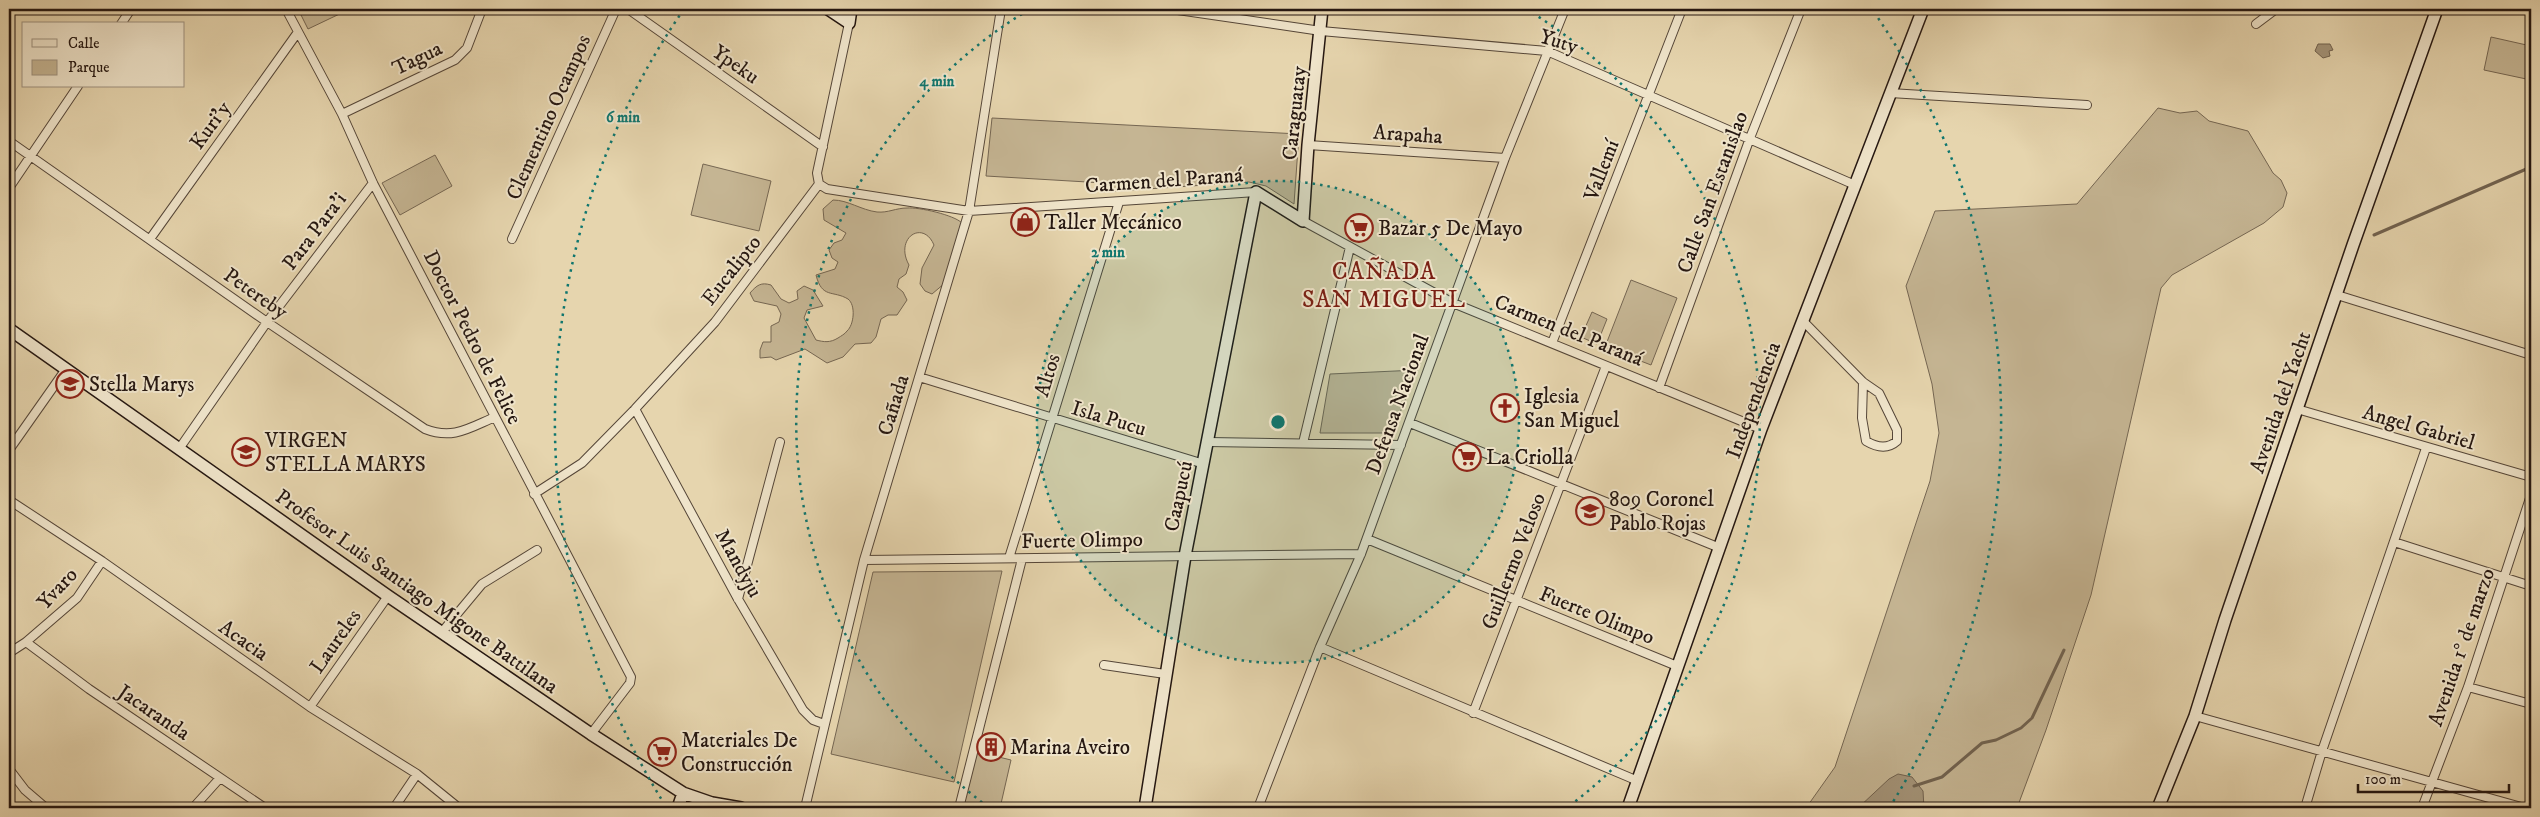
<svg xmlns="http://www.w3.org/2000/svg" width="2540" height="817" font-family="'IM FELL DW Pica',serif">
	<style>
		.green { fill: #c5b593; stroke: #756652 }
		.water { fill: #a49479; stroke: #71624f }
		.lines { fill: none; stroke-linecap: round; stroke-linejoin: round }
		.stream { stroke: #71624f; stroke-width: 3 }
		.street-casing { stroke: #554638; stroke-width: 10 }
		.secondary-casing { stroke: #251711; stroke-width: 14 }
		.street { stroke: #efe4ca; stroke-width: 8 }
		.secondary { stroke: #efe4ca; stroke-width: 11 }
		.ring { fill: none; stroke: #0f766e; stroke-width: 2.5; stroke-dasharray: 2.5 5 }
		.labels { text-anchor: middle; stroke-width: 4; stroke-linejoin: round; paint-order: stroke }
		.street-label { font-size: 21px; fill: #251711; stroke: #efe4ca }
		.poi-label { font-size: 21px; fill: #251711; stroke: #efe4ca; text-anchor: start }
		.quarter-label { font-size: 24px; letter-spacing: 1px; fill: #7a1f14; stroke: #efe4ca }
		.centre { fill: #0f766e; stroke: #efe4ca; stroke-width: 2.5 }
		.ring-label { font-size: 15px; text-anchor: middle; font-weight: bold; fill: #0f766e; stroke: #efe4ca; stroke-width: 4; stroke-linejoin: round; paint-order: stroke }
	</style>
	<rect width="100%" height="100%" fill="#e6d5ae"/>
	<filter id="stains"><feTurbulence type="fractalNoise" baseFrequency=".004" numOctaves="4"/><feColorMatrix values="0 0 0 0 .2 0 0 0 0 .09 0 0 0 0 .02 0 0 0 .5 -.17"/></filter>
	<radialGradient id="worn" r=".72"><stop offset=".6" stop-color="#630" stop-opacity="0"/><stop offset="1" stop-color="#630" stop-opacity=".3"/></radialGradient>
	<path class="green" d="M298,9H350L308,29Z
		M2491,37L2531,46V80L2484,70Z
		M2158,108L2180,113L2197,111L2209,121L2248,131L2273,173L2281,180L2287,193L2283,207L2264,223L2172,275L2161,288L2091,595L2046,730L2017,808H1806L1835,767L1930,481L1939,433L1932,384L1906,286L1935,211L2077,204Z
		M992,118L1299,134L1294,204L1266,186L1249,182L1103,192L1104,183L986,176Z
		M435,155L452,186L400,215L382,183Z
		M703,164L771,181L759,231L691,215Z
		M833,200C848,200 861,210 877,212C888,213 896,208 907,208C919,207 954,215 962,223L945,283L932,294L925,291L920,284L922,268L934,245C923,219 894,238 909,265L906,274L899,279L897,287L903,292L907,300L897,315H888L881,319L876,337L871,343L855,344L843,357L827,363L805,349L776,360L771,357L760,358V350L763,342H771V326L779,322L781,314L777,306L754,301L750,293C757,285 761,282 771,285L781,299L789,303L798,299L797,291L804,286L813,290L823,306L807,310L804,318L816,340C824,342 830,343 838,338C841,336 845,334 847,331C854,325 856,305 848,299C833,290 822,299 816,275L835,269L838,262L832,258L829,250L834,243L842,240L846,233L824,220L823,209Z
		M1631,280L1677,298L1651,365L1605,347Z
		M1592,312L1607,319L1597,344L1581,337Z
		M1417,370L1392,433H1320L1330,374Z
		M1002,571L954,782L831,754L873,572Z
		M974,751L1011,760L1000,808H961Z"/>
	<path class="water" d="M2318,44H2330L2333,50L2329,51L2330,56L2323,58L2315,51Z
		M1898,774L1912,777L1923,791L1924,808H1858L1889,779Z"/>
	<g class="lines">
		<path class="stream" d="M2374,235L2531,167
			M1914,786L1942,777L1982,743L1996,740L2021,728L2032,718L2064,650"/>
		<defs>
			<path id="street" d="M286,9L342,114L373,183L631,677L630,683L591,734
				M628,9L823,147
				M1171,9L1321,31L1547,51L1855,185
				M121,24L131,9
				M2256,24L2276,9
				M1890,93L2087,105
				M342,114L455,60L467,48L482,9
				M9,141L267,322L425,429C453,440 469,428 495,417
				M1308,145L1505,158
				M819,184L827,189L969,211L1256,192
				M9,188L78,86
				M1303,221L1453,303L1761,429
				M150,239L298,32
				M512,239L616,9
				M2337,295L2531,355
				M1803,321L1863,382L1879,393L1897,430V441C1887,450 1876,447 1866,441L1862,418L1863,382
				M1552,343L1682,9
				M919,377L1204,464
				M1659,388L1750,138L1801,9
				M635,409L738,599L803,710L813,720L824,724
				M2297,409L2531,477
				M1410,423L1720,548
				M1208,442L1401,445
				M1303,443L1350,247
				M179,449L267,322L373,183
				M9,450L66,369
				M534,494L582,463L635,409L715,322L819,184L817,173L849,23
				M9,500L102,561L310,707L417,774L459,808
				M1367,539L1677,666
				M2394,542L2531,586
				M1009,558L1119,202
				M864,560L1361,554
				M738,599L780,442
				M442,632L482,584L537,550
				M26,642L89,689L265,808
				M1320,647L1638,781
				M9,653L26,642L77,598L102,561
				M1104,665L1165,674
				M2468,687L2531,704
				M310,707L388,596
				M1473,713L1606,366
				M2195,716L2525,808
				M9,769L25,790L46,808
				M193,808L220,778
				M394,808L417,774
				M805,808L864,560L969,211L1001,9
				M959,808L1022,559
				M1258,808L1320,647L1361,554L1505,158L1565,9
				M2305,808L2322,751L2426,448
				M2422,808L2468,687L2531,495"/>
			<path id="secondary" d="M828,9L849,23L851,9
				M9,329L388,596L591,734L683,793L712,803L741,808
				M678,808L683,793
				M1145,808L1185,556L1256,192L1303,221L1308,145L1322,9
				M1628,808L1761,429L1923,9
				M2158,808L2195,716L2225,620L2353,245L2437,9"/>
		</defs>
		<use href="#street" class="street-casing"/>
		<use href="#secondary" class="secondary-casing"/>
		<use href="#street" class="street"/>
		<use href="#secondary" class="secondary"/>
	</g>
	<circle cx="1278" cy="422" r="241" fill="#0f766e" fill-opacity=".12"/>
	<g class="ring">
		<circle cx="1278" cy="422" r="241"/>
		<path d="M988 807A482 482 0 0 1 1030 9M1526 9A482 482 0 0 1 1568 807"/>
		<path d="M665 805A723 723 0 0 1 682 12M1874 12A723 723 0 0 1 1891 805"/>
	</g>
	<defs>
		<symbol id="shop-ring" viewBox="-11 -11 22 22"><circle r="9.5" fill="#efe4ca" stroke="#8f2418" stroke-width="1.5"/><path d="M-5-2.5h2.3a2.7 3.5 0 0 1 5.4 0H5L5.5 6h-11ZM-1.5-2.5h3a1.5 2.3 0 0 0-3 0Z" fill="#8f2418"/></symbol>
		<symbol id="supermarket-ring" viewBox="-11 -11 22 22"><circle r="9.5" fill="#efe4ca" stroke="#8f2418" stroke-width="1.5"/><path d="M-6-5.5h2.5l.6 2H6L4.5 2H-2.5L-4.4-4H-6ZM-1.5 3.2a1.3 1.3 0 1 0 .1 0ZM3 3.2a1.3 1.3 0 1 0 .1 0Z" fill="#8f2418"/></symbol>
		<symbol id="school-ring" viewBox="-11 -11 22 22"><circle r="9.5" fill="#efe4ca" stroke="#8f2418" stroke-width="1.5"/><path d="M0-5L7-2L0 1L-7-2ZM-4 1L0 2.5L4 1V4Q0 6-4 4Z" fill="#8f2418"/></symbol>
		<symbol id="church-ring" viewBox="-11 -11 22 22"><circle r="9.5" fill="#efe4ca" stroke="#8f2418" stroke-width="1.5"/><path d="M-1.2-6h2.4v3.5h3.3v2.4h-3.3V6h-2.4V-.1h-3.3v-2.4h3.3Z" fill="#8f2418"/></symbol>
		<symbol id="building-ring" viewBox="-11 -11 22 22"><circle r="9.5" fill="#efe4ca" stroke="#8f2418" stroke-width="1.5"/><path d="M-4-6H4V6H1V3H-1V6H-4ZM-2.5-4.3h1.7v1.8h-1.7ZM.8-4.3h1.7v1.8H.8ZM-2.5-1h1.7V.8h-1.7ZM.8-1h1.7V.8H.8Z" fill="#8f2418"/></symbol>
	</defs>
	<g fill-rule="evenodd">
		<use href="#shop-ring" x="1009" y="206" width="32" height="32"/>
		<use href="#supermarket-ring" x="1343" y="212" width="32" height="32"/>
		<use href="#school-ring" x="54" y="368" width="32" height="32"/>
		<use href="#church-ring" x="1489" y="392" width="32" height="32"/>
		<use href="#school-ring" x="230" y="436" width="32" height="32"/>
		<use href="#supermarket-ring" x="1451" y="441" width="32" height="32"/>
		<use href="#school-ring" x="1574" y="495" width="32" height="32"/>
		<use href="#building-ring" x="975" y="731" width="32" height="32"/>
		<use href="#supermarket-ring" x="646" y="736" width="32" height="32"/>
	</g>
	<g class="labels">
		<g class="street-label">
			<text transform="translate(1559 41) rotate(17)" y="7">Yuty</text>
			<text transform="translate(417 58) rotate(-26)" y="7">Tagua</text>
			<text transform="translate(736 64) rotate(35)" y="7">Ypeku</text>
			<text transform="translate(1294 113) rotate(-84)" y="7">Caraguatay</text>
			<text transform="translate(548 117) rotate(-66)" y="7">Clementino Ocampos</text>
			<text transform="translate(210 125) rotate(-54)" y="7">Kuri'y</text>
			<text transform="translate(1408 134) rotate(4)" y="7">Arapaha</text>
			<text transform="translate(1601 170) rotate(-69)" y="7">Vallemí</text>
			<text transform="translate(1164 180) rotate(-4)" y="7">Carmen del Paraná</text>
			<text transform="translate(1712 192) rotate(-70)" y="7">Calle San Estanislao</text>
			<text transform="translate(314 231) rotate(-53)" y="7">Para Para'i</text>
			<text transform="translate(731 270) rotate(-52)" y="7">Eucalipto</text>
			<text transform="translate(256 293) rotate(35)" y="7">Petereby</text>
			<text transform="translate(1569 330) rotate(22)" y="7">Carmen del Paraná</text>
			<text transform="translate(473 337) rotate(63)" y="7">Doctor Pedro de Felice</text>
			<text transform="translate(1047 375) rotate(-73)" y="7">Altos</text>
			<text transform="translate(1753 400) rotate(-70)" y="7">Independencia</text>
			<text transform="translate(2280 402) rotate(-71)" y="7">Avenida del Yacht</text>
			<text transform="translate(1397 404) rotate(-70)" y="7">Defensa Nacional</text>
			<text transform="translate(893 405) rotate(-73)" y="7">Cañada</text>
			<text transform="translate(1109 418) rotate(17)" y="7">Isla Pucu</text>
			<text transform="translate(2419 427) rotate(16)" y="7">Angel Gabriel</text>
			<text transform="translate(1178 496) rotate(-78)" y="7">Caapucú</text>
			<text transform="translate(1082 540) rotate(-1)" y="7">Fuerte Olimpo</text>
			<text transform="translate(1513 561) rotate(-69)" y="7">Guillermo Veloso</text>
			<text transform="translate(739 563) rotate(61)" y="7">Mandyju</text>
			<text transform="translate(57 588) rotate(-47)" y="7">Yvaro</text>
			<text transform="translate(417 591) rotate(35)" y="7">Profesor Luis Santiago Migone Battilana</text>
			<text transform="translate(1597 615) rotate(22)" y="7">Fuerte Olimpo</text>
			<text transform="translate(244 640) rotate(35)" y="7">Acacia</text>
			<text transform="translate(335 641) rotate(-55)" y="7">Laureles</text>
			<text transform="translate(2461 647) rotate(-71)" y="7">Avenida 1° de marzo</text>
			<text transform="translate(154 712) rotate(34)" y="7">Jacaranda</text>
		</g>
		<g class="poi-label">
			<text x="1044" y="229">Taller Mecánico</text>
			<text x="1378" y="235">Bazar 5 De Mayo</text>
			<text x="89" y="391">Stella Marys</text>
			<text x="1524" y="403">Iglesia<tspan x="1524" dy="24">San Miguel</tspan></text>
			<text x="265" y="447">VIRGEN<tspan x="265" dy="24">STELLA MARYS</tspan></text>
			<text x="1486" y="464">La Criolla</text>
			<text x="1609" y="506">809 Coronel<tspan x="1609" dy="24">Pablo Rojas</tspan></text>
			<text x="681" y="747">Materiales De<tspan x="681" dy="24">Construcción</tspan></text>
			<text x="1010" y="754">Marina Aveiro</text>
		</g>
		<g class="quarter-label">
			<text x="1384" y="279">CAÑADA<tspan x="1384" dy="28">SAN MIGUEL</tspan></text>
		</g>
	</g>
	<circle cx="1278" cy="422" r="8" class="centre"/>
	<g class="ring-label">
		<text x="937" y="86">4 min</text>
		<text x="623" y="122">6 min</text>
		<text x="1108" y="257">2 min</text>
	</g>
	<rect width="2540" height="817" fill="none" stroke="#e6d5ae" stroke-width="30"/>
	<rect x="10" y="10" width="2520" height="797" fill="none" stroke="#251711" stroke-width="2.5"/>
	<rect x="15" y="15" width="2510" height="787" fill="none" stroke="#251711"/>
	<rect x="22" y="22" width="162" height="65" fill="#efe4ca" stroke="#9e9280"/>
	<rect x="32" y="39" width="25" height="8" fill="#efe4ca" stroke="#9e9280"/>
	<text x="68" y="48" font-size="15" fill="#251711">Calle</text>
	<rect x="32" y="60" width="25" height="15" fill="#c5b593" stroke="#9e9280"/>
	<text x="68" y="72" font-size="15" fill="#251711">Parque</text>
	<path d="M2358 784v8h151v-8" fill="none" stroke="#251711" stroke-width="2.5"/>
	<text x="2365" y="784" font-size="15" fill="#251711" stroke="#efe4ca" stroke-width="4" paint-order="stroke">100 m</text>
	<rect width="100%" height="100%" filter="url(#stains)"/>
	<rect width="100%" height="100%" fill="url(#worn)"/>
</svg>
